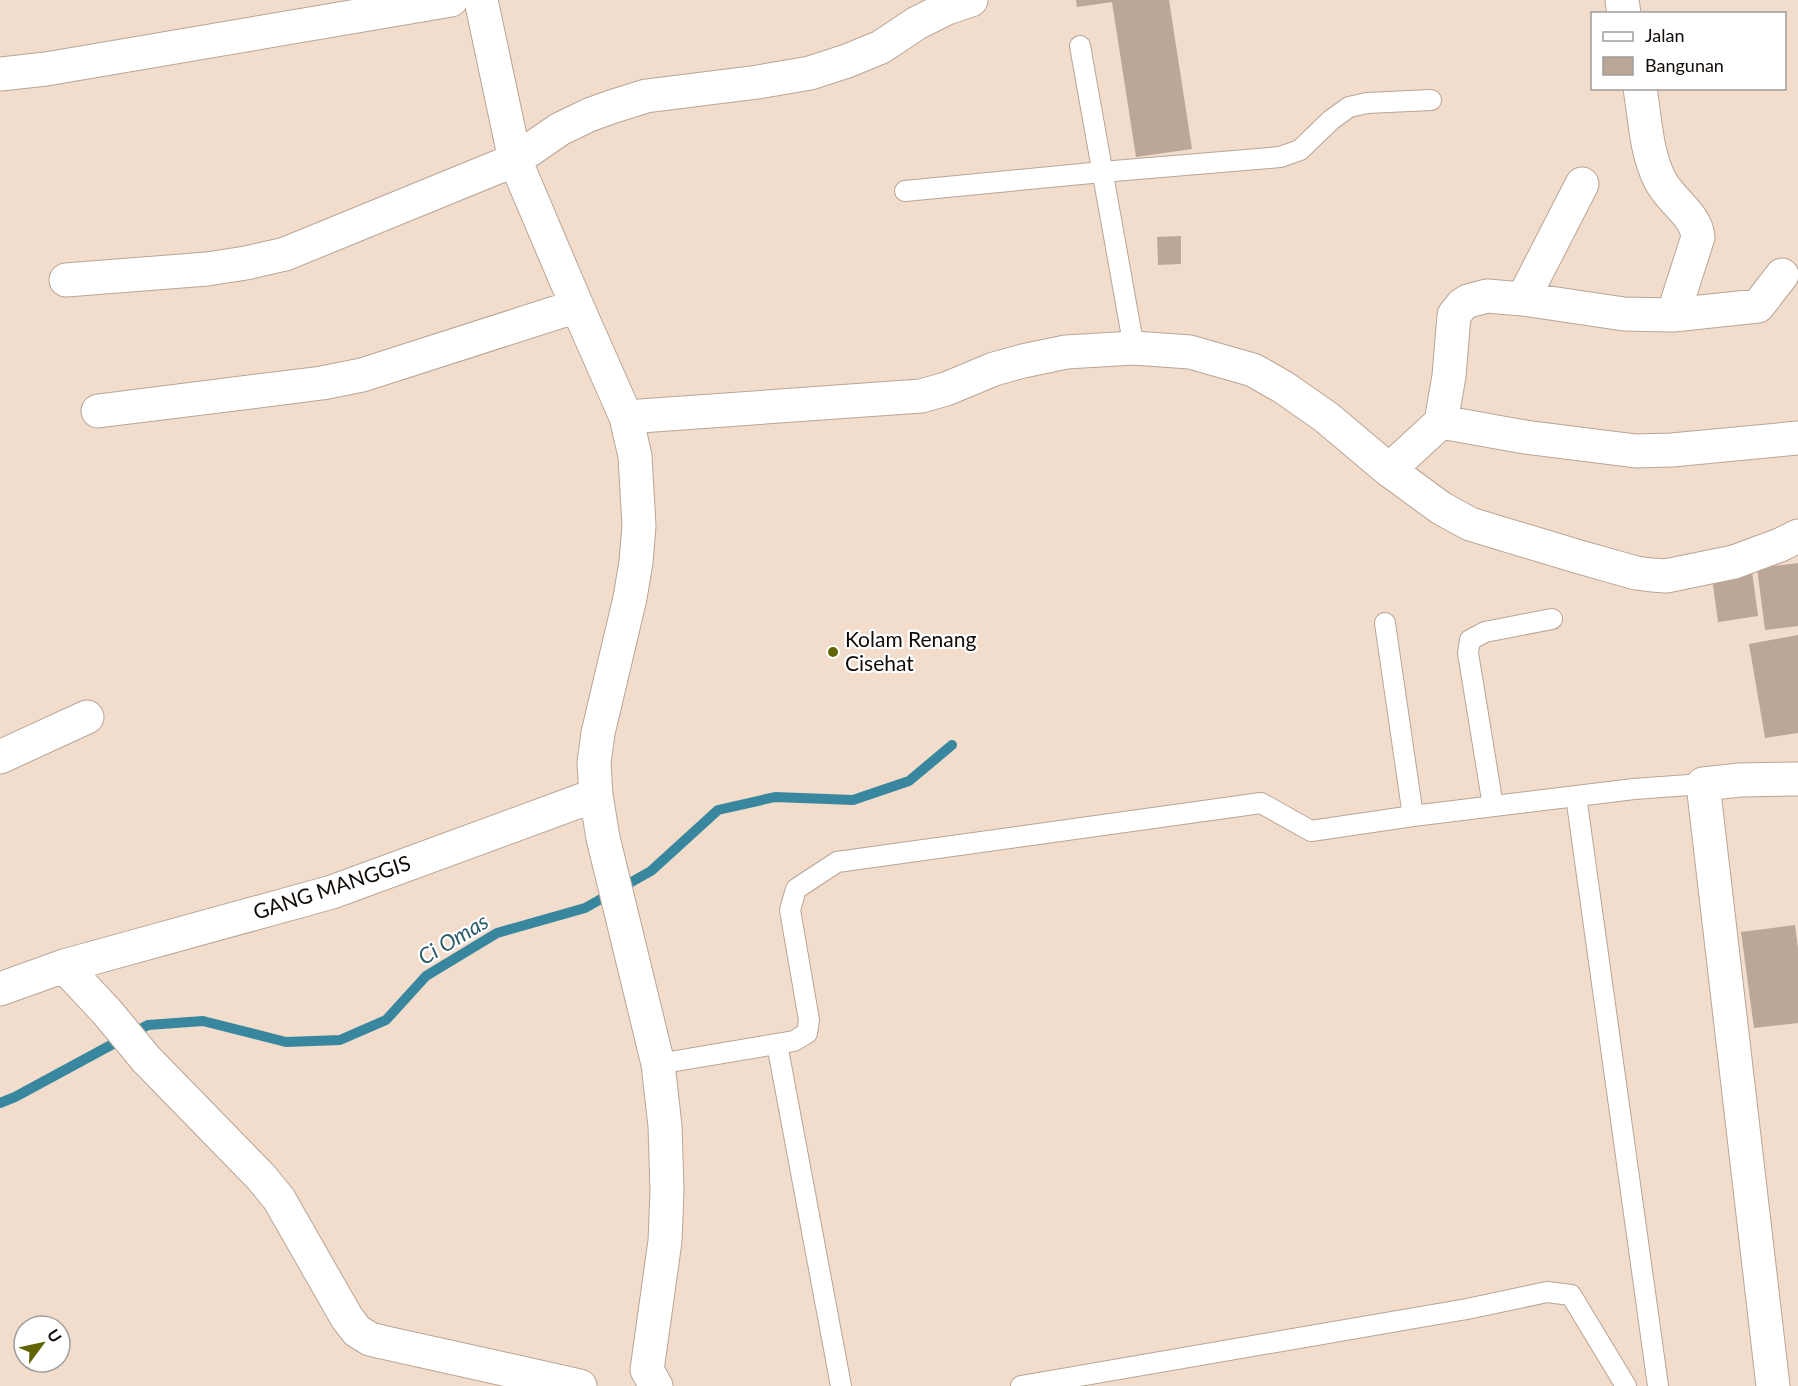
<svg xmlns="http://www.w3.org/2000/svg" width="1798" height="1386" font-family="Lato,sans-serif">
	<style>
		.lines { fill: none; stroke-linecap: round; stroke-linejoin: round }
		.stream { stroke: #38879e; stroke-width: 10 }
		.building { fill: #bba697 }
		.service-casing { stroke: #b9a596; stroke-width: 22 }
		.minor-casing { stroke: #b9a596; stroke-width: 35 }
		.service { stroke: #fff; stroke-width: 20 }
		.minor { stroke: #fff; stroke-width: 33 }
		.poi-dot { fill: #616501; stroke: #fff; stroke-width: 2 }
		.labels { text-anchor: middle; stroke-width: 4.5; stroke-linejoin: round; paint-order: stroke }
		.poi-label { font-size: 21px; fill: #110a06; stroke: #fff; text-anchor: start }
		.street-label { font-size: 21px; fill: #110a06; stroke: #fff }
		.water-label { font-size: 22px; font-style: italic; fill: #2c5c6b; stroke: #fff }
	</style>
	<rect width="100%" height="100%" fill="#f2ddcd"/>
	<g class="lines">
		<path class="stream" d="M0,1103L15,1097L148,1025L203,1021L286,1042L340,1040L386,1020L426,976L497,933L585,908L651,871L718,810L775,797L853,800L909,781L952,745"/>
	</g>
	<path class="building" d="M1076,0H1169L1192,149L1136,157L1112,2L1077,7Z
		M1181,236V264L1158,265L1157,237Z
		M1798,563V626L1765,630L1757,568Z
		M1751,564L1758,616L1718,622L1711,570Z
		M1798,635V733L1765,738L1749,644Z
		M1795,925L1798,949V1023L1754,1028L1741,932Z"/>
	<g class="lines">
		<defs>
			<path id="service" d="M1080,46L1134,348
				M905,191L1102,172L1280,157L1300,150L1331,120L1349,107L1367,103L1431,100
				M1385,623L1413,816L1634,789L1703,784
				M1576,796L1658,1386
				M1493,806L1468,653L1470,640L1485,632L1552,619
				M777,1044L841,1386
				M658,1064L794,1041L807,1033L809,1020L790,910L796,889L837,862L1261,803L1311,831L1413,816
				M1021,1386L1467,1309L1547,1292L1571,1295L1626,1386"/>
			<path id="minor" d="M481,0L515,160L577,306L626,417L635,456L639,526L636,562L630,598L598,733L594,763L596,795L603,838L658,1064L665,1126L667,1191L665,1241L647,1370L656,1386
				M1622,0L1624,14
				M0,74L46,69L451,0
				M66,280L207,269L246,263L285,254L515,160L560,129L589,115L611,107L646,96L758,82L810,73L847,61L881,47L917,23L947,8L971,0
				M1523,299L1582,184
				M1673,315L1758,306L1782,275
				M98,411L322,383L362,375L577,306
				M626,417L921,396L946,389L994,369L1023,361L1066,352L1134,348L1190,352L1253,370L1283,387L1326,417L1389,470L1441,508L1470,524L1576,556L1636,573L1652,575L1666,576L1734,562L1780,545L1798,536
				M1441,422L1525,437L1636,451L1672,450L1798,438
				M1389,470L1441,422L1449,376L1454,315L1462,305L1468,301L1487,296L1523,299L1624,314L1673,315L1698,237C1696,214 1670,201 1660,180C1646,153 1645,118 1640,88
				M0,757L87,717
				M64,966L107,1012L146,1059L261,1177L279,1199L347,1318L357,1331L370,1339L382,1342L580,1386
				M0,989L64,966L332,892L596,795
				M1773,1386L1703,784L1740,780L1798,779"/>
		</defs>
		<use href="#service" class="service-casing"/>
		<use href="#minor" class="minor-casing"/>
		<use href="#service" class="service"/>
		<use href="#minor" class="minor"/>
	</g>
	<circle class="poi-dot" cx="833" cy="652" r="6"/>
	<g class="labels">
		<g class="poi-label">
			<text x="845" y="647">Kolam Renang<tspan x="845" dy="24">Cisehat</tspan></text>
		</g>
		<g class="street-label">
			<text transform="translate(332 888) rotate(-18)" y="7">GANG MANGGIS</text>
		</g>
		<g class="water-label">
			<text transform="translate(453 939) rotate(-31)" y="8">Ci Omas</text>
		</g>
	</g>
	<rect x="1591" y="12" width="195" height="78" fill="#ffffff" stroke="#a09d9b" stroke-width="1.5"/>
	<rect x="1603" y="32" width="30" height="9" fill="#ffffff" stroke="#a09d9b" stroke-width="1.5"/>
	<text x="1645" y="42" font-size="18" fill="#110a06">Jalan</text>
	<rect x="1603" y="57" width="30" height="18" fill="#bba697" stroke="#a09d9b" stroke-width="1.5"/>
	<text x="1645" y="72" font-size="18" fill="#110a06">Bangunan</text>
	<g transform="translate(42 1344) rotate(57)"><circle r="28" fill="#ffffff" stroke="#a09d9b" stroke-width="1.5"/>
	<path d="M0-4.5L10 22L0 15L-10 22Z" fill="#616501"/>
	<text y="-9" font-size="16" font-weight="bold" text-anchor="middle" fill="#110a06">U</text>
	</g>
</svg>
